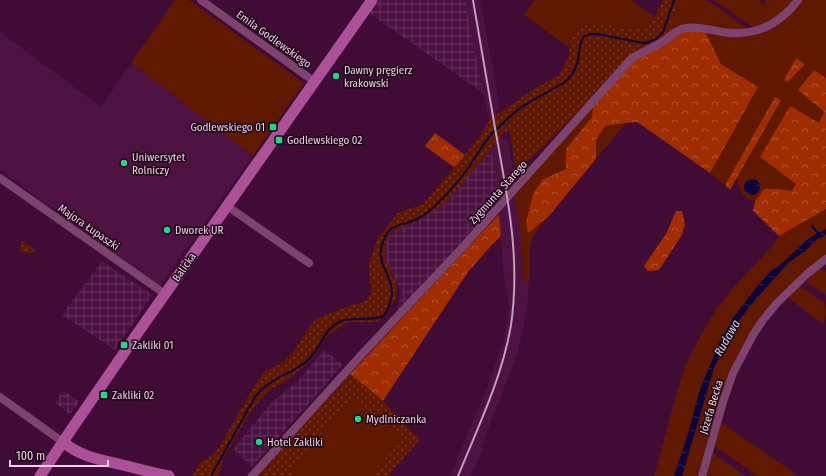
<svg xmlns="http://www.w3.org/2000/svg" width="826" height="476" font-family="'Fira Sans Condensed',sans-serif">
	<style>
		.built { fill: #4d1241 }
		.industrial { fill: url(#industrial-grid) }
		.green { fill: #601801 }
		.forest { fill: url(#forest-crowns) }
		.park { fill: url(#park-dots) }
		.water { fill: url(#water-ripples) }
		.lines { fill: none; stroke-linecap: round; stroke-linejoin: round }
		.stream { stroke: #0b0539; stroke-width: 2 }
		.street { stroke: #7c436e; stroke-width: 8 }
		.secondary { stroke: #ac5197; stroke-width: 11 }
		.rail { stroke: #c49db9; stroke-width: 2 }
		.poi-dot { fill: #1dd888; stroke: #1a0515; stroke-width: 1.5 }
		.labels { text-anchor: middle; stroke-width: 3; stroke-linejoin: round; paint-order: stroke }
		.street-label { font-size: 11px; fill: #f1cfe6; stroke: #1a0515 }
		.poi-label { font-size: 11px; fill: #f1cfe6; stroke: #1a0515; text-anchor: start }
		.water-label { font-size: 12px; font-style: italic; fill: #d5daf5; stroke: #1a0515 }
	</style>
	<defs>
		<pattern id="industrial-grid" width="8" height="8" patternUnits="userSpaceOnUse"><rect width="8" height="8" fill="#4d1241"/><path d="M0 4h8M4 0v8" fill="none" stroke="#67335c"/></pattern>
		<pattern id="forest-crowns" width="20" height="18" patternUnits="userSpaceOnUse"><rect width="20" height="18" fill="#9f2d00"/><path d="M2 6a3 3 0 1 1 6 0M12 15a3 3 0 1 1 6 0" fill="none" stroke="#b15432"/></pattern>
		<pattern id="park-dots" width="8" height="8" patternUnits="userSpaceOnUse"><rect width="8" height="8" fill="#601801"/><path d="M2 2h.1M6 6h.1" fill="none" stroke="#773926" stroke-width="1.8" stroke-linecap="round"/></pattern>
		<pattern id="water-ripples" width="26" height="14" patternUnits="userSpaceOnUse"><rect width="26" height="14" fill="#0b0539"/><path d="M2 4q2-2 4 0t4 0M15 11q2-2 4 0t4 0" fill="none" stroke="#2f2856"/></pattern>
	</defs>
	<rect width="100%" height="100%" fill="#400b35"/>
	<path class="built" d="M465,0H480L499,101L497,113L502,138L507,139L518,192L530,247L529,280L527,312L517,355L481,447L483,448L471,476H450L485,393L504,340L509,309L503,269L501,236L499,214L500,188L491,150L494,141L483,93Z
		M0,32L101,107L131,63L253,156L160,286L0,170Z"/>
	<path class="industrial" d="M379,0H465L483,93L369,13Z
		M491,150L500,188L490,214L397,313L400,297L401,291L385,259L386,242L391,232L416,222L444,204Z
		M102,261L152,295L115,350L62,315Z
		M324,350L343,365L252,467L233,449L272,402L297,382Z
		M63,390L79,402L70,414L55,403Z"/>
	<path class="green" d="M175,0H189L304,83L253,156L131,63Z
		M535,0H631L655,17L648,25L644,28L616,27L609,24H586L575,29L571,35L569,47L524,15Z
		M679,0H703L709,1L750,30L670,34L671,22Z
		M714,0H758L764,5L766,0H795L782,14L754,28Z
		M800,0H826V78L814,70L798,90L824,112L819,123L796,184L791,191L779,189H764L755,201C740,197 740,191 737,177L749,158L775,97L725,185L710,173L757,87L721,64L705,31L757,32Z
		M593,106V117L566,149V169L543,179L528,232L549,216C542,225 533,234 530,245C528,255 530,270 529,280L523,282L522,251L520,226L514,196Z
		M626,123L596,159V140L605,126Z
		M826,209V229L818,233L807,240L779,266L771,271L756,288L733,318L719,344L674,476H654L676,396L686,364L700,337L716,309L733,288L773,245L779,236Z
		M826,235V257L798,279L750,339L700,476H682L714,368L723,350L728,343L738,322L749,307L788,263L805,251L817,239Z
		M820,268L826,272V295L807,283V280Z
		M801,287L824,302C826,309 826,317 823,324L787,297L796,288Z
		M356,397L403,441L369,476H294L288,470Z
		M720,422L799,476H758L713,445Z
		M711,452L746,476H705Z"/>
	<path class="forest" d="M686,30L705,31L721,64L758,87L710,173L637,122L626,123L605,126L596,140V159L549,216L528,233L526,223L533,194L543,179L566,169V149L592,117L593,106L635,58Z
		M796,58L805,64L788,82L784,80Z
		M814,70L826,78V209L779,236L753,211L755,201L764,189H779L791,191L796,184L760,157L790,106L819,123L824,112L798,90Z
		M775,97L781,100L730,190L725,185Z
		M435,133L465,155L455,168L425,146Z
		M676,211H682L685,224L682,235L659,270L648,271L644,266L666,234Z
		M499,214L501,236L491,246L468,272L383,401L350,374Z"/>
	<path class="park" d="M663,0H679L671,22L670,34L649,47L581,109L516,173L510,131L503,133L491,150L444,204L416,222L391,232L386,242L385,259L397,286L396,299L378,322H347L324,339L313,358L301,369L287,380L268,391L251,411L222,460V467L217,476H199L193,475L199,463L214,454L223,441L253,388L265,371L282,363L294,351L309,327L316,319L341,309L365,301L371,294L369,262L378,237L398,213L423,204L465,155L480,136L489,120L534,89L559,75L569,56L571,35L575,29C586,24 596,22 608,24C611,24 613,26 616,27C621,28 640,29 644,27C654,24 659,8 663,0Z
		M21,240L34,249V253L20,252Z
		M350,374L383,401L420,440L387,476H369L402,441L356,397L288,470L294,476H257Z"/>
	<path class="water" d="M744 187a8 8 0 1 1 16 0a8 8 0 1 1-16 0Z
		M826,229V235L817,239L805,251L788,263L749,307L738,322L728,343L723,350L714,368L682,476H674L688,434L700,389L719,344L733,318L756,288L771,271L779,266L807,240L818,233Z"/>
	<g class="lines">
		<path class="stream" d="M812,226L819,234
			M211,476L255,397C259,392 264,387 270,383C282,374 296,371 307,361C321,349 322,330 341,321C352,316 379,322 385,314C387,311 388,308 389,306C390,302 392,298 392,294C393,273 373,264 384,239C390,224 400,226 413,221C420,218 427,213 433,208C446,196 458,182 469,167C476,156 483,144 491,135C500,126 510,116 520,108C534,99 550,91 565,82C570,77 575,71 577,64C580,55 578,45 584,36L591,34H597L638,42L647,43L651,41L656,39L663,32L674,0"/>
		<path class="street" d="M201,0L315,82
			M0,178L165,294
			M227,206L309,263
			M0,397L63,442
			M252,476L363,353L462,248L632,58C642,52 652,48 662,42C670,37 676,29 686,28C697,26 711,30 722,32C754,37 779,25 798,0
			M702,476L723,402L733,373L753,335L763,320L777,303L808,273L826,259"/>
		<path class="secondary" d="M63,442C81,457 101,460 123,465C138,469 154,473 169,476
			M40,476L71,430L137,334L372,0"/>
		<path class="rail" d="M458,476C478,427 502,378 511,325C521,257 507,195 495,128C488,85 480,43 473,0"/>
	</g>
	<g class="poi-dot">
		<circle cx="336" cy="76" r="4"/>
		<rect x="269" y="123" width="8" height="8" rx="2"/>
		<rect x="275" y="136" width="8" height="8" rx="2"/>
		<circle cx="124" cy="163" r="4"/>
		<circle cx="167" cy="230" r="4"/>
		<rect x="120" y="341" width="8" height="8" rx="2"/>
		<rect x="100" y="391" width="8" height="8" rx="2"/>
		<circle cx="358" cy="419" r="4"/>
		<circle cx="259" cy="442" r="4"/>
	</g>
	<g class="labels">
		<g class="street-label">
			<text transform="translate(274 39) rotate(36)" y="4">Emila Godlewskiego</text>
			<text transform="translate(498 192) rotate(-48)" y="4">Zygmunta Starego</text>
			<text transform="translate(89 227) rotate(35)" y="4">Majora Łupaszki</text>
			<text transform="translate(184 267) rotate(-55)" y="4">Balicka</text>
			<text transform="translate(711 407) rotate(-73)" y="4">Józefa Becka</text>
		</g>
		<g class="poi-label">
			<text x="344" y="74">Dawny pręgierz<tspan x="344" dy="13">krakowski</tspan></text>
			<text x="265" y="131" text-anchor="end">Godlewskiego 01</text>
			<text x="287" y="144">Godlewskiego 02</text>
			<text x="132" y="161">Uniwersytet<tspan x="132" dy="13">Rolniczy</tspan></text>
			<text x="175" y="234">Dworek UR</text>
			<text x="132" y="349">Zakliki 01</text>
			<text x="112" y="399">Zakliki 02</text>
			<text x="366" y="423">Mydlniczanka</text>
			<text x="267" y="446">Hotel Zakliki</text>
		</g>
		<g class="water-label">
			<text transform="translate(727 338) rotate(-60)" y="4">Rudawa</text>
		</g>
	</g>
	<path d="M10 460v6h98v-6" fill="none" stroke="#f1cfe6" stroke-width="2"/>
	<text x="16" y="460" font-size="12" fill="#f1cfe6" stroke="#1a0515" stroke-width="3" paint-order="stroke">100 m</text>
</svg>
